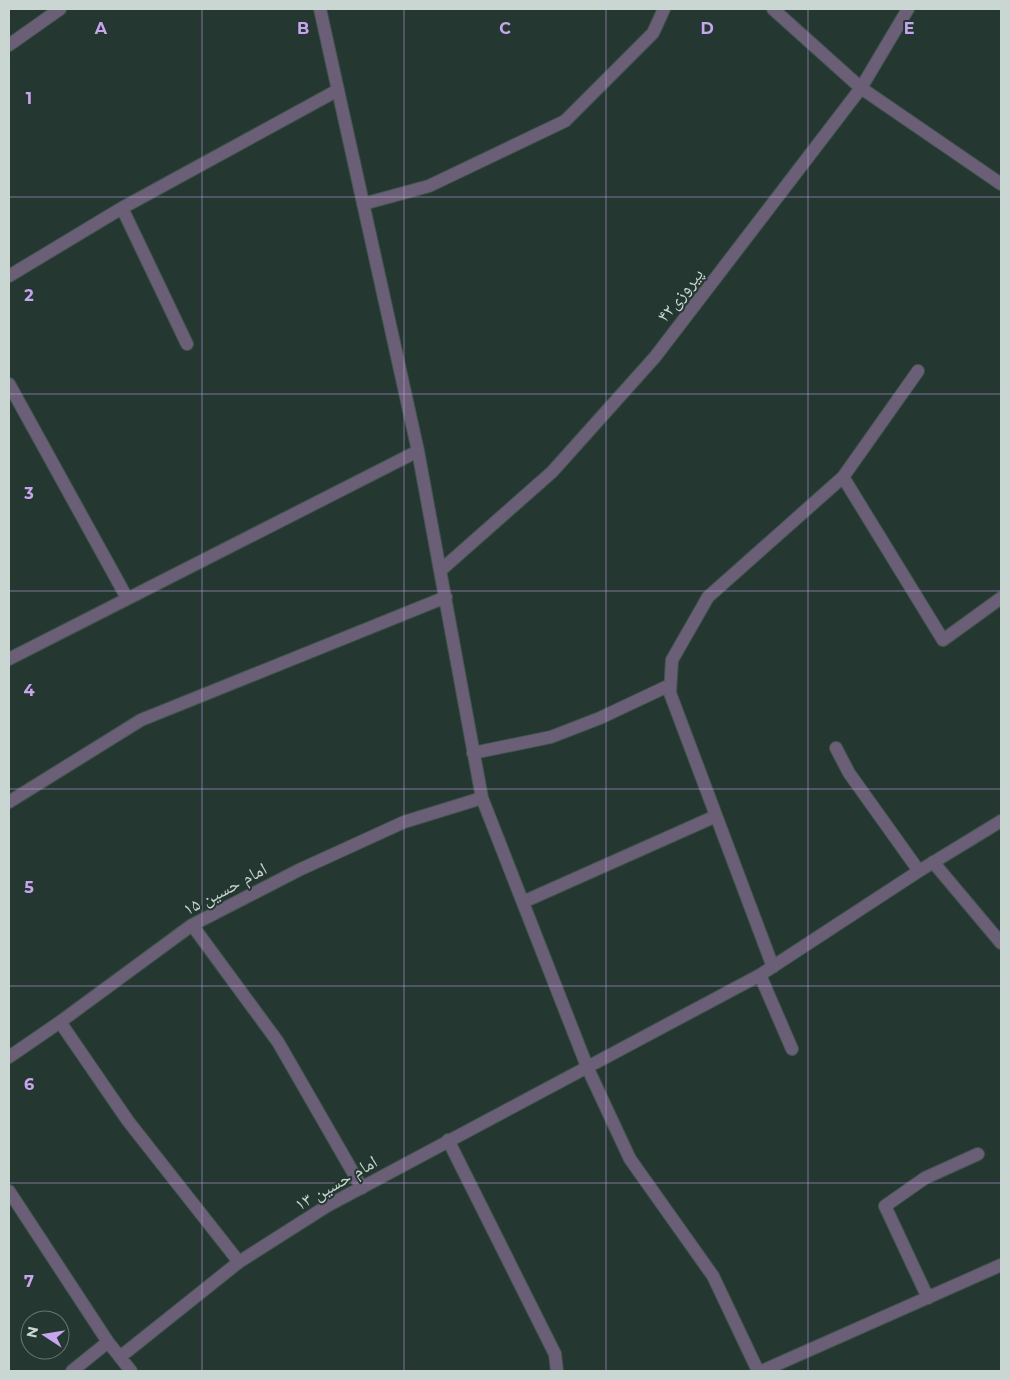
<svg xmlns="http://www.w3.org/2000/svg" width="1010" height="1380" font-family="Montserrat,'Noto Naskh Arabic',sans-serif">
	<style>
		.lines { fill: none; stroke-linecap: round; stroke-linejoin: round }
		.minor-casing { stroke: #42544e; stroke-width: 14 }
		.minor { stroke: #6a5f76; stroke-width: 12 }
		.grid { fill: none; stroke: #c8a5ee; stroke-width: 1; stroke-opacity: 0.55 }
		.labels { text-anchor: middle; stroke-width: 4; stroke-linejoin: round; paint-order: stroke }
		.street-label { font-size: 18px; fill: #cad6d1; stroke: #243831 }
		.grid-label { font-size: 16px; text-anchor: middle; font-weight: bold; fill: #c8a5ee; stroke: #243831; stroke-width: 4; stroke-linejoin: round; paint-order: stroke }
	</style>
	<rect width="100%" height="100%" fill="#243831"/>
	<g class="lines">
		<defs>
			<path id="minor" d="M320,9L418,451L482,798L588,1069L630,1159L713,1276L758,1371
				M773,9L861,88L1001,184
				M9,45L60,9
				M363,204L429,186L565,121L653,33L664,9
				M122,208L187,344
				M9,276L122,208L338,90
				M9,384L127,598
				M843,477L943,640L1001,598
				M441,570L552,472L655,357L861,88L908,9
				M9,659L418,451
				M836,748L849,773L919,871
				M473,753L551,737L600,718L670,685
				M9,802L141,720L446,597
				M933,862L1001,943
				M523,902L716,816
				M192,925L278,1042L362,1188
				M773,967L670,693L672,660L708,597L843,477L918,371
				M760,975L792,1049
				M60,1022L128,1121L239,1262
				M9,1057L60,1022L192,925L299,870L404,822L482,798
				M448,1140L555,1354L557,1371
				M9,1191L108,1342L131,1371
				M928,1298L885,1206L925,1178L978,1154
				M120,1357L239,1262L327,1206L760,975L919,871L1001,821
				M72,1371L108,1342
				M762,1371L1001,1265"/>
		</defs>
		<use href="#minor" class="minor-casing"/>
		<use href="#minor" class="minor"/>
	</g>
	<path class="grid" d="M202,9V1371M404,9V1371M606,9V1371M808,9V1371M9,197H1001M9,394H1001M9,591H1001M9,789H1001M9,986H1001M9,1183H1001"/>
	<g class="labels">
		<g class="street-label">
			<text transform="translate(680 295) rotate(-52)" y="6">پیروزی۴۲</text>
			<text transform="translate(225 889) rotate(-28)" y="6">امام حسین ۱۵</text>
			<text transform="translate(336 1183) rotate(-30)" y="6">امام حسین ۱۳</text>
		</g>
	</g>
	<g class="grid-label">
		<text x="101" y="34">A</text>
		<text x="303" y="34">B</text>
		<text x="505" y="34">C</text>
		<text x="707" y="34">D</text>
		<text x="909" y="34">E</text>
		<text x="29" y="104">1</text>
		<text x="29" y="301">2</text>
		<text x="29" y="499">3</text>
		<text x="29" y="696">4</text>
		<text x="29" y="893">5</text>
		<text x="29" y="1090">6</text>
		<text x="29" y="1287">7</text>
	</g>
	<rect width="1010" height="1380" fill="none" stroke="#cad6d1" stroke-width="20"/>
	<g transform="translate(45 1335) rotate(282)"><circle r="24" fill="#243831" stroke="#667771"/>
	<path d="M0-4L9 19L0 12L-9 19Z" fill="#c8a5ee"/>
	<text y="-8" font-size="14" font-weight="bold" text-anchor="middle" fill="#cad6d1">N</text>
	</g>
</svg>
